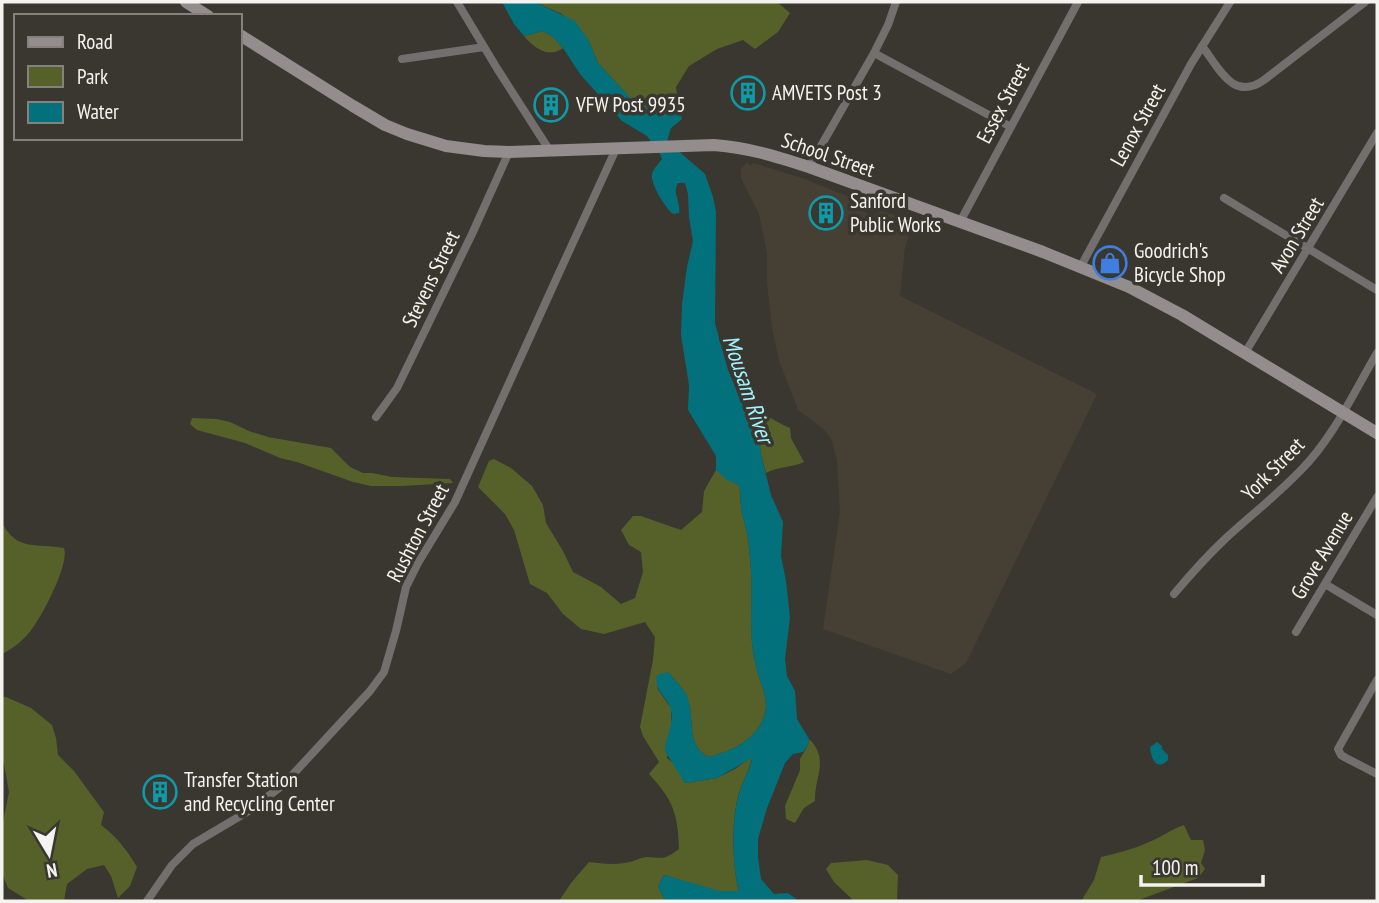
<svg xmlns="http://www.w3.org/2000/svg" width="1379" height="903" font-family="'PT Sans Narrow',sans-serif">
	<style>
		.built { fill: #464034 }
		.green { fill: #556129 }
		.water { fill: #03717b }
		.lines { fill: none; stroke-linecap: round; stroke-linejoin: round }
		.street { stroke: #726f6e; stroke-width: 8 }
		.secondary { stroke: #938d8d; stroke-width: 12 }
		.labels { text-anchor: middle; stroke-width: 7; stroke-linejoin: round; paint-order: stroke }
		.poi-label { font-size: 21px; fill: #f5f3ef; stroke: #3a3731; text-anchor: start }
		.street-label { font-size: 21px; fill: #f5f3ef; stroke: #3a3731 }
		.water-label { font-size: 23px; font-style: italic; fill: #a1f5ff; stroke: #3a3731 }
	</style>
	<rect width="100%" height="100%" fill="#3a3731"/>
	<path class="built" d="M748,162L749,165H752L753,163L799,177L860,201L861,210L872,216L880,211L915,220L905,247L900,296L1097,394L966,663L951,674L823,629L840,512L837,460L832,441L825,430L798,410L779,360L772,328L767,283V253L759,214L741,178V168Z"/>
	<path class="green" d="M535,2H777L790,13L778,32L755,49L743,40L717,49L689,66L676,87L679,108L672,106L652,110L635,103L598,63L588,39L562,14Z
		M543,31L553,37L563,48C549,59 534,48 524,36Z
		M744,408C763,411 773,421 790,428L791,438L804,462C791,468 779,466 766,473L761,455L759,434Z
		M192,418L217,419L230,422L249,431L268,437L331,448L350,467L363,473H372L392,477L450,479L453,483L402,486H371L353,482L297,462L280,458L245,443L197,430L190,424Z
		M494,459L511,468L532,486L543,505L546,523L563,551L573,572L601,587L621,604L635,598L643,572L641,552L629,545L621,530L633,516H641L681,530L702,512L704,491L716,470L727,479L739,485C741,492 740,499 741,506C742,515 745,524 747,532C749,544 750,558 751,570C753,600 748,631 755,662C758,681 772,699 763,719C754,741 730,752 708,757C686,745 695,721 688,700C686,690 674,680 668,672L657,688L671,708V729L667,758L675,765L685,783L717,778L735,769L752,757C750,769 743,781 739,793C731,820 732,864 739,892H721L664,875L658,886L665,901H559L571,883L589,862C603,864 616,865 630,862C635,861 641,857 647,857C664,858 664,860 679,849C678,813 673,800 649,774L659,762L643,736L640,727L653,660L655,637L645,622L604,634L581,629L563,614L547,593L530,584L514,530L505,514L478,487L489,461Z
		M2,523C18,552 36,543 64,548C70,564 40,621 28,634C20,643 12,649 2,654Z
		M2,697H6L31,708L52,725L56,738L58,755L74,771L104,812L101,825C117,837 127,850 137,867L130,886L118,898L111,876L104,865L87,869L67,884L64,901H29L8,888L2,873V827L9,792L2,753Z
		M809,739C830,759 814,778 815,801L804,808L795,823L786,819L785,806L800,770V759L808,745Z
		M1184,825L1191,840H1203L1205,850L1201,863L1205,869L1198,878L1136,901H1082L1083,898L1094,880L1101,857C1118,853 1134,849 1149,842C1162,837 1171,829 1184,825Z
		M867,860L888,865L898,875L897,901H854L834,882L826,869L831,863Z"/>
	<path class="water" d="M502,2H535L575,21L588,39L598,63L635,103L652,110L672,106L679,108L682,119L671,128L667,141L705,174L713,197L716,212L715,323L728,370L744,408L759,434L761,455L771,495L783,522L781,556L786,581L790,617L785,659L787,676L795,691L797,719L809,739L808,745L803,752L793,754L785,763L767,808L758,839V857L761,879L774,894L788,893L799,901H665L658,886L664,875L720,891H739C732,864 731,821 739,794C743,781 750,770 752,758L717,778L685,783C682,777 665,753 665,750C665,737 674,726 671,710C668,696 653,691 657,675L668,672C674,680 686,690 688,699C695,721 686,745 708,757C730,752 754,741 763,719C772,699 758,681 755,662C748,631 753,600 751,570C750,558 749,544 747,532C745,524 742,515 741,506C740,499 741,492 739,485L727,480L716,470V456L688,410L689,385L681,335L682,304L687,267L693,241L689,217L688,194L685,183H678C672,193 681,202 679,213L673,214C665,208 650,183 652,174C653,169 659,163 662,159L660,154L647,136L622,121L580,74L563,48L553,37L543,31L524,36L514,24Z
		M1157,742L1162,746V749L1168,755V760C1156,772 1151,758 1150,747Z"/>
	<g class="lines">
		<path class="street" d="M457,2L498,70L550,151
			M1202,46C1219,68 1233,102 1264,80L1365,2
			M874,53L1011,127
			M402,59L484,47
			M809,167L874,53L888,25L896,2
			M1224,198L1377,290
			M960,222L1078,2
			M1081,266L1191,64L1230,2
			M1245,353L1377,133
			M376,417L397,388L472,234L509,152
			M1325,584L1377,615
			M1174,594C1190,575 1207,556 1225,539C1250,516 1277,495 1301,470C1333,438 1354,392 1377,353
			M1296,632L1377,497
			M1377,680L1338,749L1341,755L1346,758L1377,774
			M147,901L172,865L193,844L252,809L284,784L370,691L384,672L396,631L406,587L418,563L455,502L559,273L616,149"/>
		<path class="secondary" d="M186,2L208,16
			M240,35L353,106L385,125L407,134L446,146L484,151L509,152L714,145C750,148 775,156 809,167L1043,252L1129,287L1182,315L1377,433"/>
	</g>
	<defs>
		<symbol id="building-ring" viewBox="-11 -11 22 22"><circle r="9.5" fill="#3a3731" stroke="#0f9aa8" stroke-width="1.5"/><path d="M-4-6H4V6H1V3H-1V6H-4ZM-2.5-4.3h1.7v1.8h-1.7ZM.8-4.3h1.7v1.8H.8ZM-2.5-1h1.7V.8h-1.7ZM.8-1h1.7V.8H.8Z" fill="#0f9aa8"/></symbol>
		<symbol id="shop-ring" viewBox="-11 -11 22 22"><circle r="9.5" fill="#3a3731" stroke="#3f7fe0" stroke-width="1.5"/><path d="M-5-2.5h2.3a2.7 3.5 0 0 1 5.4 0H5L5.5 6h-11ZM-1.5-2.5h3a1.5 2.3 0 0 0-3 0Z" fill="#3f7fe0"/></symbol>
	</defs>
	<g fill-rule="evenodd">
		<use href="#building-ring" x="729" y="74" width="38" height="38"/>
		<use href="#building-ring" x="532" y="86" width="38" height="38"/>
		<use href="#building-ring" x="807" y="194" width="38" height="38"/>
		<use href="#shop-ring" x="1091" y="244" width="38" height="38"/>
		<use href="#building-ring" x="141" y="773" width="38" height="38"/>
	</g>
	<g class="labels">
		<g class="poi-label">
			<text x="772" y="100">AMVETS Post 3</text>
			<text x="576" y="112">VFW Post 9935</text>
			<text x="850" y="208">Sanford<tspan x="850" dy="24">Public Works</tspan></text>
			<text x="1134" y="258">Goodrich's<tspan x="1134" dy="24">Bicycle Shop</tspan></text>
			<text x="184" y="787">Transfer Station<tspan x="184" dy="24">and Recycling Center</tspan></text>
		</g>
		<g class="street-label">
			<text transform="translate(1003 103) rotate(-62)" y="7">Essex Street</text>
			<text transform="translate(1138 125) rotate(-61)" y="7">Lenox Street</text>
			<text transform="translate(828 155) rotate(19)" y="7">School Street</text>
			<text transform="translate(1297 235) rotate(-59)" y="7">Avon Street</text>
			<text transform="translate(431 279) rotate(-64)" y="7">Stevens Street</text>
			<text transform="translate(1273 469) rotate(-45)" y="7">York Street</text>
			<text transform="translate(418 533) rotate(-62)" y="7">Rushton Street</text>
			<text transform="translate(1322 555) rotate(-59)" y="7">Grove Avenue</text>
		</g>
		<g class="water-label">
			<text transform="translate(748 389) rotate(71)" y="8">Mousam River</text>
		</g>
	</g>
	<rect width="1379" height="903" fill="none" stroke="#f5f3ef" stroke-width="7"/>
	<rect x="14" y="14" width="228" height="126" fill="#3a3731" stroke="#85827d" stroke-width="2"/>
	<rect x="28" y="37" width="35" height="10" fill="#938d8d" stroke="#85827d" stroke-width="2"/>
	<text x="77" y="49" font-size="21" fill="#f5f3ef">Road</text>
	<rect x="28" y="66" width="35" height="21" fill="#556129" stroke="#85827d" stroke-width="2"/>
	<text x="77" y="84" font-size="21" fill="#f5f3ef">Park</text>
	<rect x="28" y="102" width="35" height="21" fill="#03717b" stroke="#85827d" stroke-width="2"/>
	<text x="77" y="119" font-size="21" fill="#f5f3ef">Water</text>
	<g transform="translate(49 854) rotate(170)" stroke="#3a3731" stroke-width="5" paint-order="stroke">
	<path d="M0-5L12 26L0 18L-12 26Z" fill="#f5f3ef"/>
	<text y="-10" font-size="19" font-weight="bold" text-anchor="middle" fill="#f5f3ef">N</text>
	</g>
	<path d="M1141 875v10h122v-10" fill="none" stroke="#f5f3ef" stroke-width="3.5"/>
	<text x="1152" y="875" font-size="21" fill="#f5f3ef" stroke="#3a3731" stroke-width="5" paint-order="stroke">100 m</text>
</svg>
